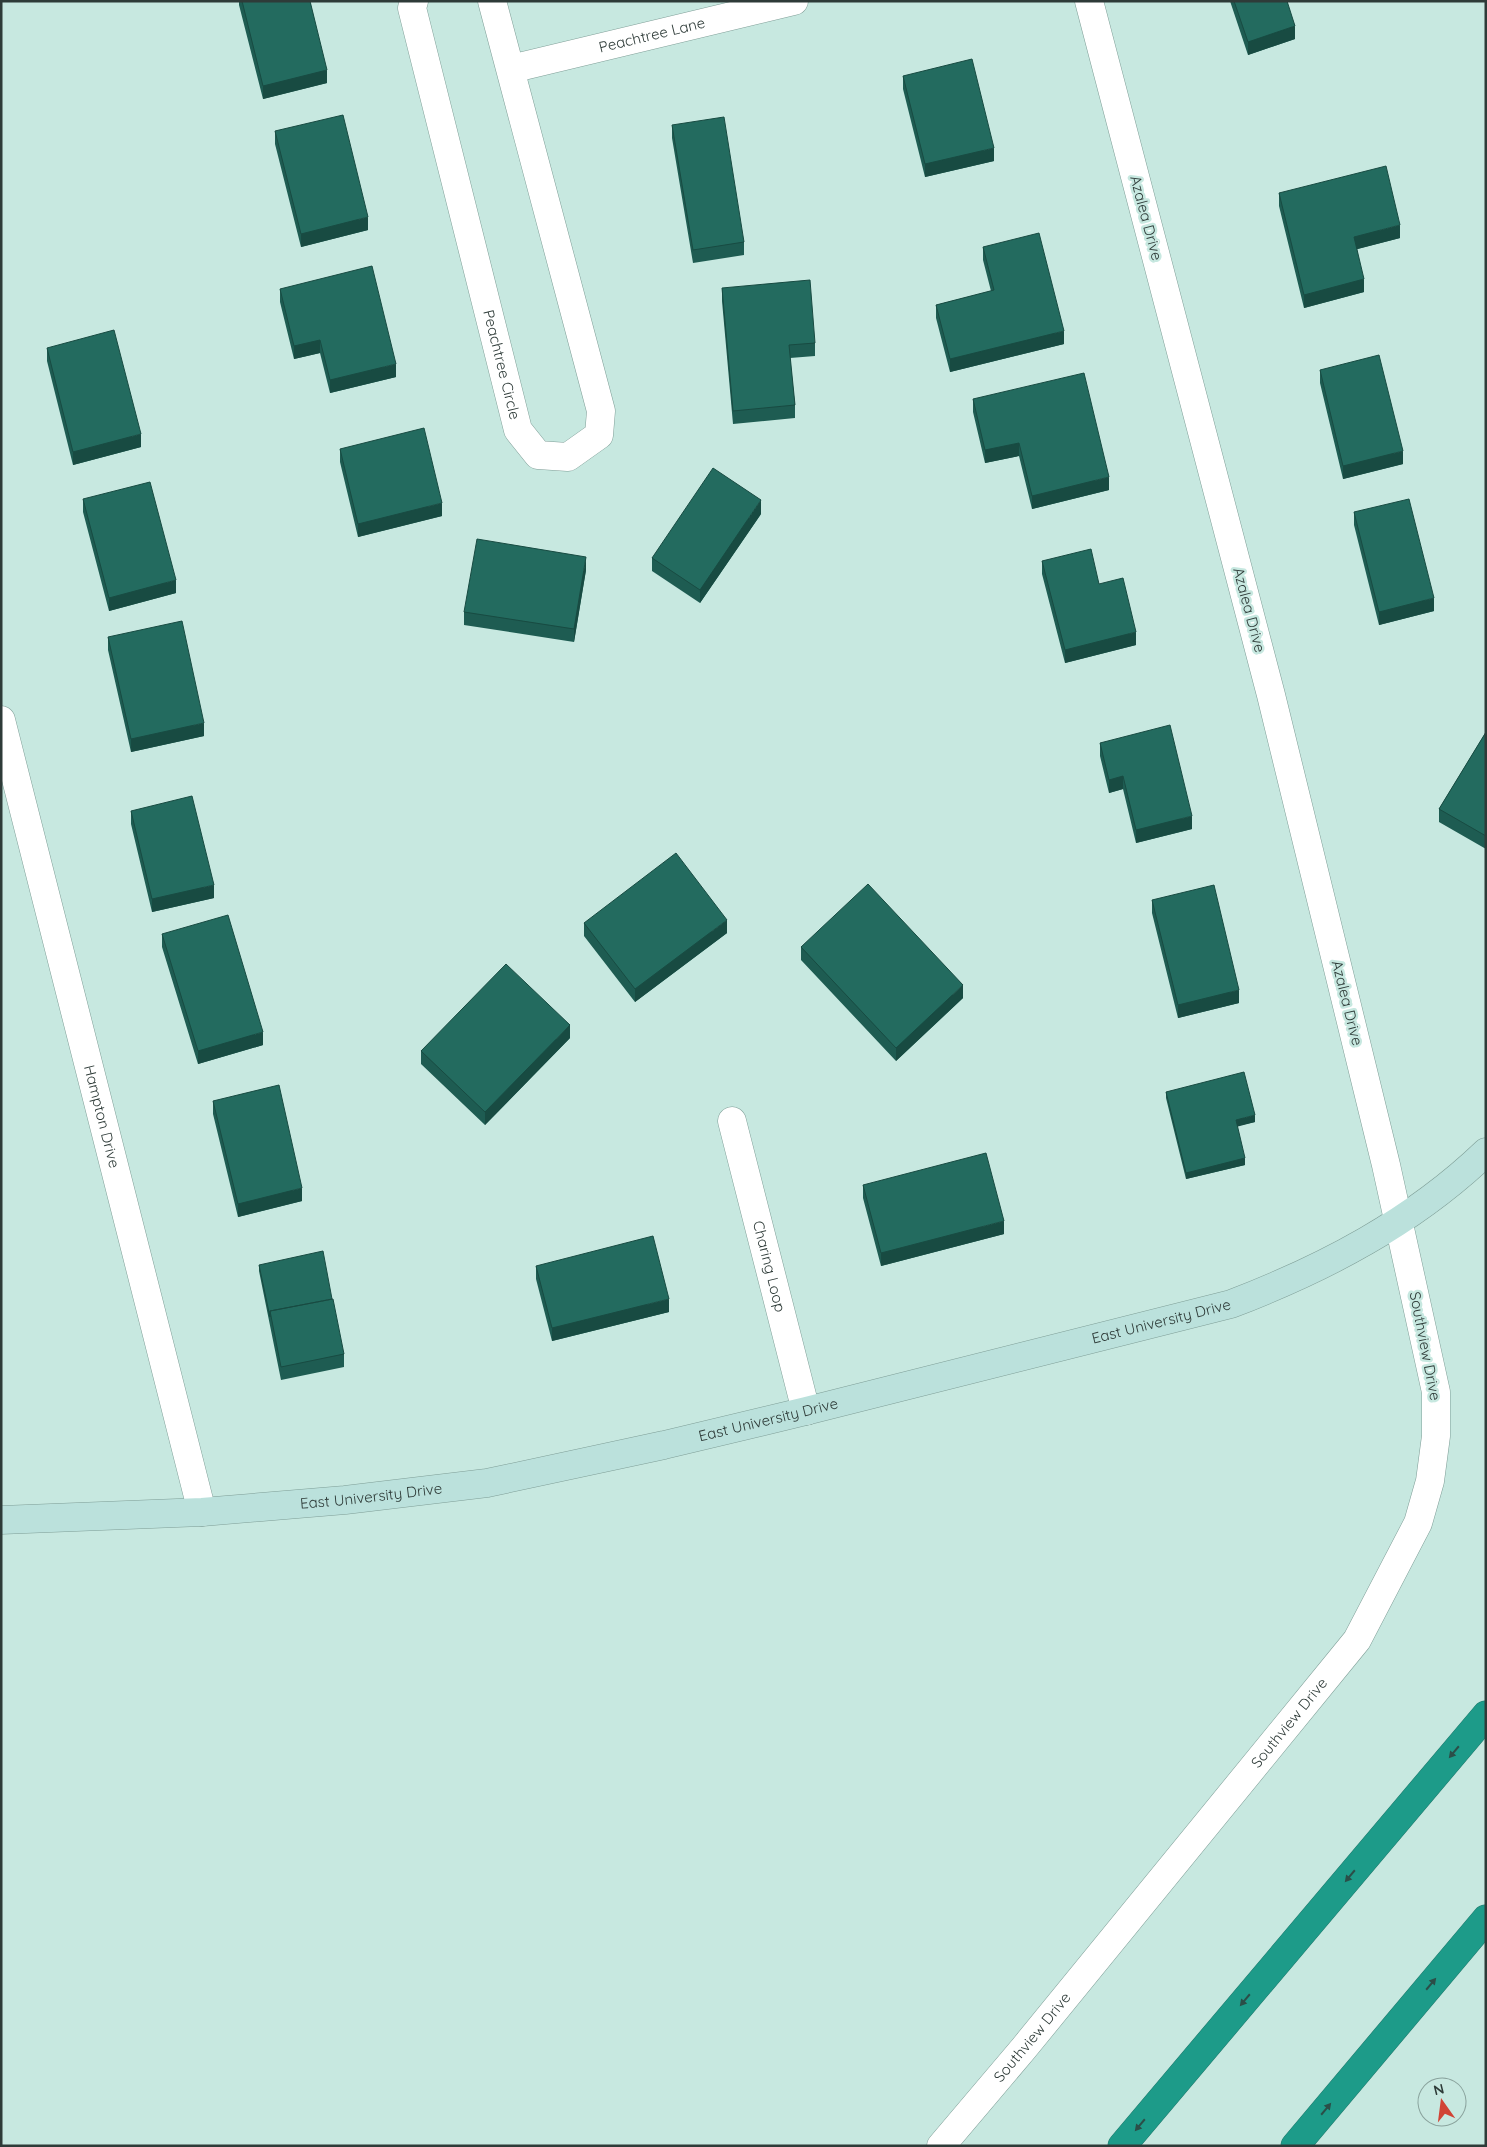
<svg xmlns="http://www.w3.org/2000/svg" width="1487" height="2147" font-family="Quicksand,sans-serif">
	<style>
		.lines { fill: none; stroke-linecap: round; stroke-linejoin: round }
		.minor-casing { stroke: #7f9e97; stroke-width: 29 }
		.secondary-casing { stroke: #7f9e97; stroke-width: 29 }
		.motorway-casing { stroke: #23796d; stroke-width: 29 }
		.minor { stroke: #fff; stroke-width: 28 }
		.secondary { stroke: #bbe1dc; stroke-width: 28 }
		.motorway { stroke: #1d9b89; stroke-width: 28 }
		.wall { fill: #1e5c52 }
		.shaded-wall { fill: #184b42 }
		.building { fill: #236b5f; stroke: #184b42 }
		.oneway { fill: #2b4e48 }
		.labels { text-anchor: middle; stroke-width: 5; stroke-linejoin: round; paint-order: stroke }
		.street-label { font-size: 15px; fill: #2e3b38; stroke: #c7e8e0 }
	</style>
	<rect width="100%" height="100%" fill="#c7e8e0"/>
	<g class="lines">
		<defs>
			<g id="minor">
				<path id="s1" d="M414,1L412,8L518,430L538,455L568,457L599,435L601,411L492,1"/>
				<path id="s2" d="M511,69L794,1"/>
				<path id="s3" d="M1,720L202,1512"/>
				<path id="s4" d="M732,1121L806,1411"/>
				<path id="s5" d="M941,2146L1024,2048L1357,1640L1418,1523L1430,1481L1436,1436V1392L1386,1165L1271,695L1089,1"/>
			</g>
			<g id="secondary">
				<path id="s6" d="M1,1520L202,1512L345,1500L487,1483L664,1445L806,1411L1231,1304C1325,1268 1413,1222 1486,1152"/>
			</g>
			<path id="motorway" d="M1122,2146L1486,1715
				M1295,2146L1486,1919"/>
		</defs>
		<use href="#minor" class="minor-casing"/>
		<use href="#secondary" class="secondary-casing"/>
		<use href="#motorway" class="motorway-casing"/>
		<use href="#minor" class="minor"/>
		<use href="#secondary" class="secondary"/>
		<use href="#motorway" class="motorway"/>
	</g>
	<path class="wall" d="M239,1H310L327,83L263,99L239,5Z
		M1230,1H1287L1295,39L1248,55Z
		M903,76L994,161L925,177L903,89Z
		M672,125L744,242V255L693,263L672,138Z
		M275,131L368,230L301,247L275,144Z
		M1279,193L1400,238L1357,249L1364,292L1304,308L1279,206Z
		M983,247L1064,344L950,372L936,318V305L991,291L983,260Z
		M722,288L815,343V356L790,358L795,405V418L733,424L722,301Z
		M280,289L396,377L330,393L320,353L294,359L280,302Z
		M47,348L141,447L73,465L47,361Z
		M1320,370L1403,464L1343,479L1320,383Z
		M973,399L1109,490L1032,509L1019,456L985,463L973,412Z
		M340,449L442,516L358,537L340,462Z
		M83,499L176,593L109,611L83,512Z
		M1354,512L1434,611L1379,625L1354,525Z
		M761,514L700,603L652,571V558Z
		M1042,561L1099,584L1136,645L1065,663L1042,574Z
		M586,570L574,642L464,625V612Z
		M108,637L204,736L131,752L108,650Z
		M1486,732V849L1439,822V809Z
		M1100,743L1192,829L1136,843L1123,789L1109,793L1100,756Z
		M131,811L214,898L152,912L131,824Z
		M1152,900L1239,1003L1178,1018L1152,913Z
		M584,923L727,933L635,1002L584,936Z
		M162,934L263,1045L198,1064L162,947Z
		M801,947L963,998L896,1061L801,960Z
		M570,1038L485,1125L421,1064V1051Z
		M1166,1092L1255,1122L1237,1126L1245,1165L1186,1179L1166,1098Z
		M213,1101L302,1201L238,1217L213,1114Z
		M863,1185L1004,1234L881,1266L863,1198Z
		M259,1265L344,1354V1367L281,1380L259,1271Z
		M536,1266L669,1312L552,1341L536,1279Z"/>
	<path class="shaded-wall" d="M1295,26V39L1248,55V42Z
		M327,70V83L263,99V86Z
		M994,148V161L925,177V164Z
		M368,217V230L301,247V234Z
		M1400,225V238L1354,250V237Z
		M1364,279V292L1304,308V295Z
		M1064,331V344L950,372V359Z
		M320,340V353L294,359V346Z
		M396,364V377L330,393V380Z
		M141,434V447L73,465V452Z
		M1019,443V456L985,463V450Z
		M1403,451V464L1343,479V466Z
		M1109,477V490L1032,509V496Z
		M761,500V514L700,603V590Z
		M442,503V516L358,537V524Z
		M586,557V570L574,642V629Z
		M176,580V593L109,611V598Z
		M1434,598V611L1379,625V612Z
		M1136,632V645L1065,663V650Z
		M204,723V736L131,752V739Z
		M1123,776V789L1109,793V780Z
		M1192,816V829L1136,843V830Z
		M214,885V898L152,912V899Z
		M727,920V933L635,1002V989Z
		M963,985V998L896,1061V1048Z
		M1239,990V1003L1178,1018V1005Z
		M570,1025V1038L485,1125V1112Z
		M263,1032V1045L198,1064V1051Z
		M1255,1115V1122L1236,1127V1120Z
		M1245,1158V1165L1186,1179V1173Z
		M302,1188V1201L238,1217V1204Z
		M1004,1221V1234L881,1266V1253Z
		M669,1299V1312L552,1341V1328Z"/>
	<path class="building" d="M242,1H310L327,70L263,86Z
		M1234,1H1287L1295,26L1248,42Z
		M972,59L994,148L925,164L903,76Z
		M343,115L368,217L301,234L275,131Z
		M724,117L744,242L693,250L672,125Z
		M1386,166L1400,225L1354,237L1364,279L1304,295L1279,193Z
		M1039,233L1064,331L950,359L936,305L994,290L983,247Z
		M372,266L396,364L330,380L320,340L294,346L280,289Z
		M810,280L815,343L789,345L795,405L733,411L722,288Z
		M114,330L141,434L73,452L47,348Z
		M1379,355L1403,451L1343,466L1320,370Z
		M1084,373L1109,477L1032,496L1019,443L985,450L973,399Z
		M424,428L442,503L358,524L340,449Z
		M713,468L761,500L700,590L652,558Z
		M150,482L176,580L109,598L83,499Z
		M1409,499L1434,598L1379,612L1354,512Z
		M477,539L586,557L574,629L464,612Z
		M1091,549L1099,584L1123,578L1136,632L1065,650L1042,561Z
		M182,621L204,723L131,739L108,637Z
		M1170,725L1192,816L1136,830L1123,776L1109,780L1100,743Z
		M1486,732V836L1439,809Z
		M192,796L214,885L152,899L131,811Z
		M676,853L727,920L635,989L584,923Z
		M868,884L963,985L896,1048L801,947Z
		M1214,885L1239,990L1178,1005L1152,900Z
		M228,915L263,1032L198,1051L162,934Z
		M506,964L570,1025L485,1112L421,1051Z
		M1244,1072L1255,1115L1236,1120L1245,1158L1186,1173L1166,1092Z
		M279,1085L302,1188L238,1204L213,1101Z
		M986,1153L1004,1221L881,1253L863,1185Z
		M653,1236L669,1299L552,1328L536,1266Z
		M323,1251L332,1299L270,1311V1317L259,1265Z
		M333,1299L344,1354L281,1367L270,1311Z"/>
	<defs><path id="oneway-solid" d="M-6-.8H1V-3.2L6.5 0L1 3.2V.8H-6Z" transform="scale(1.25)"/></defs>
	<g class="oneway">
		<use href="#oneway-solid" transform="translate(1454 1752) rotate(130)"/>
		<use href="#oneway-solid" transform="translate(1350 1876) rotate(130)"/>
		<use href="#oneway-solid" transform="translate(1431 1984) rotate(-50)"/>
		<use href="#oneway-solid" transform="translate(1245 2000) rotate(130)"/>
		<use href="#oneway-solid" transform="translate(1326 2109) rotate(-50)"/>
		<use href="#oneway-solid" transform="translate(1140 2125) rotate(130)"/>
	</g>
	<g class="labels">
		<g class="street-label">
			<text dy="5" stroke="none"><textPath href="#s2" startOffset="145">Peachtree Lane</textPath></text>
			<text transform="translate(1146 218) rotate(75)" y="5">Azalea Drive</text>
			<text dy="5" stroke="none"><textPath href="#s1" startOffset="375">Peachtree Circle</textPath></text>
			<text transform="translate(1249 610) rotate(75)" y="5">Azalea Drive</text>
			<text transform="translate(1347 1003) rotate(76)" y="5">Azalea Drive</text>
			<text dy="5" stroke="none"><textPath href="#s3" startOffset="409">Hampton Drive</textPath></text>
			<text dy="5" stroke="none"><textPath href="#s4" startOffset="150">Charing Loop</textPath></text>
			<text dy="5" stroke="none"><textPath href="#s6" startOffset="1181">East University Drive</textPath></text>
			<text transform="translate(1425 1346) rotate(79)" y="5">Southview Drive</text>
			<text dy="5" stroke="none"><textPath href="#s6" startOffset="776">East University Drive</textPath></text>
			<text dy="5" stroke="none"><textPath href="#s6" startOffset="371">East University Drive</textPath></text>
			<text dy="5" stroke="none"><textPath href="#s5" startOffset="548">Southview Drive</textPath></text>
			<text dy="5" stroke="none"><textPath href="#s5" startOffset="142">Southview Drive</textPath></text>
		</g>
	</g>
	<rect width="1487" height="2147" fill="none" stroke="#2e3b38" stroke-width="5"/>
	<g transform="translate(1442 2102) rotate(346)"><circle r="24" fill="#c7e8e0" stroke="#8aa39d"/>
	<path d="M0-4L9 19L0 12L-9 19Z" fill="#d14435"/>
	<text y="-8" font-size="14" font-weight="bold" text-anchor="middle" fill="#2e3b38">N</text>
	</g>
</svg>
